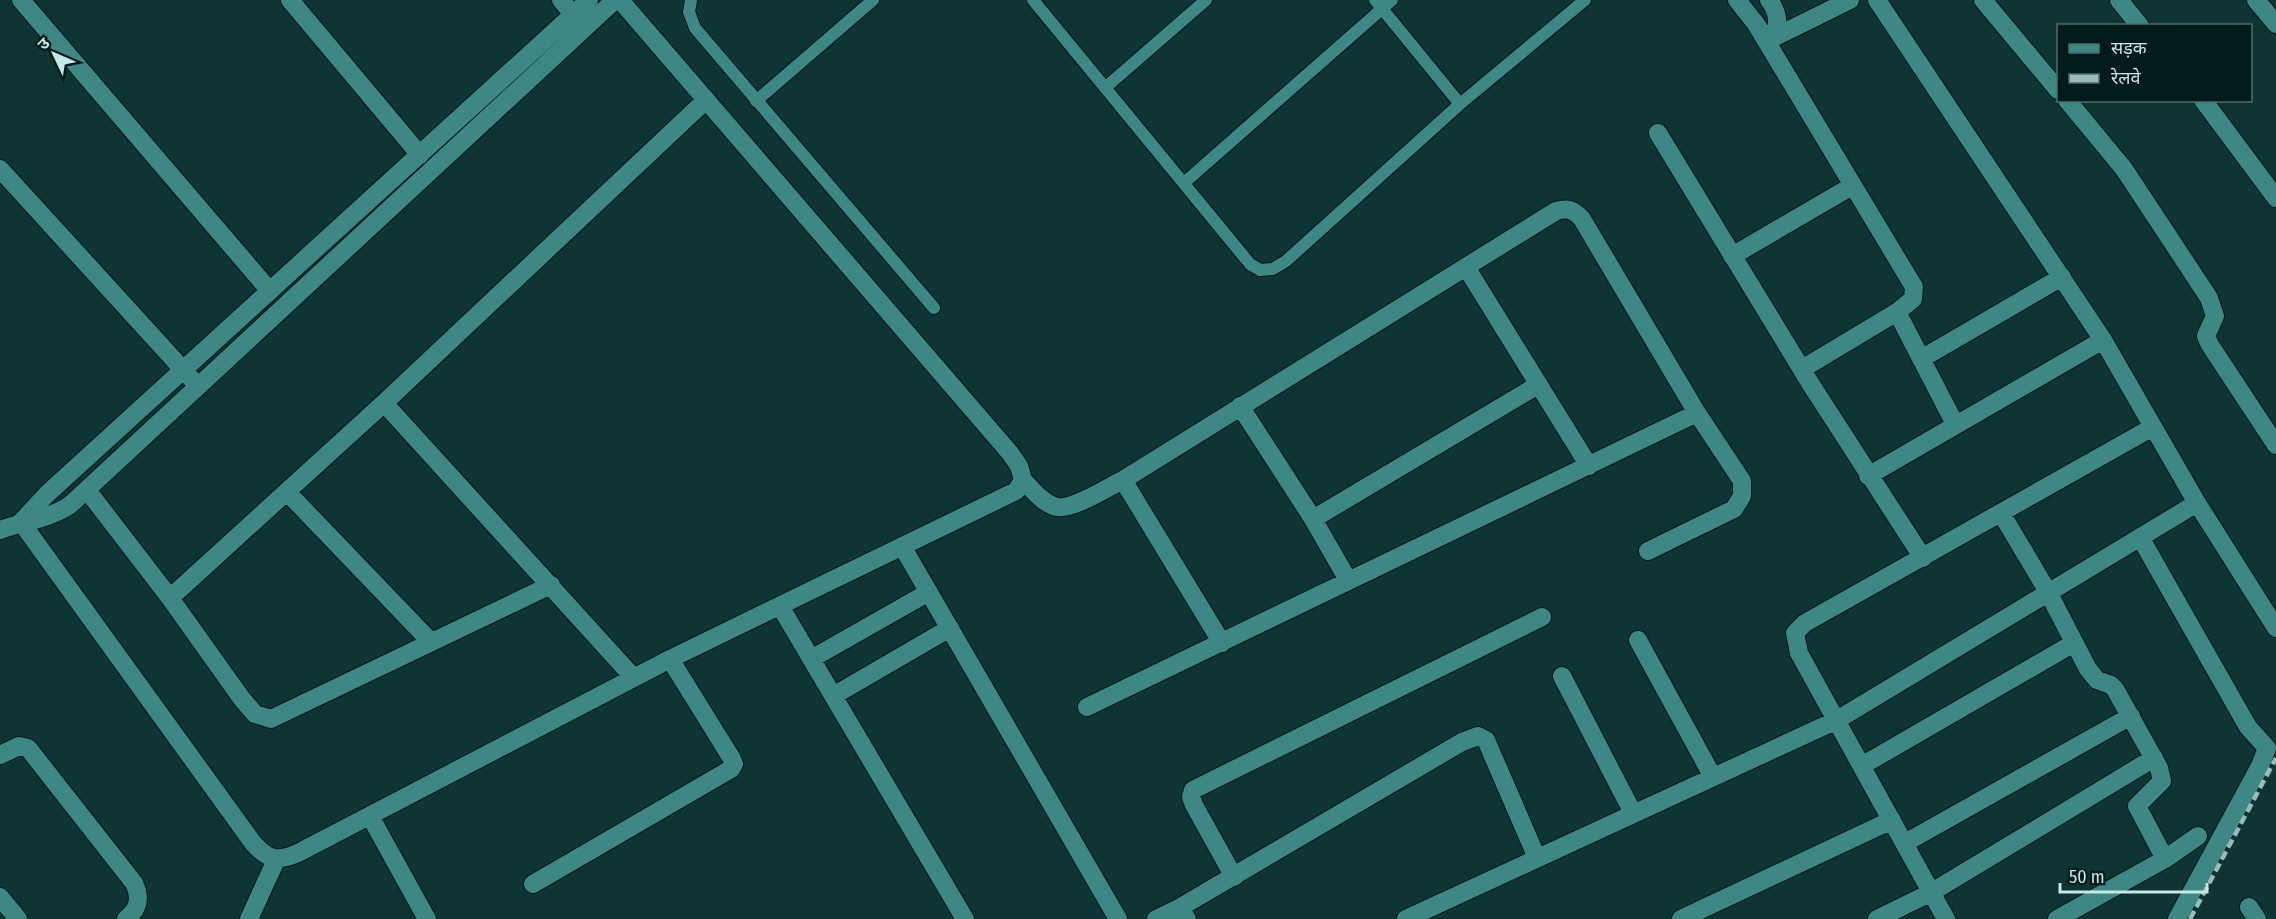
<svg xmlns="http://www.w3.org/2000/svg" width="2276" height="919" font-family="'Fira Sans Condensed','Noto Sans Devanagari',sans-serif">
	<style>
		.lines { fill: none; stroke-linecap: round; stroke-linejoin: round }
		.lane-casing { stroke: #041a19; stroke-width: 14 }
		.street-casing { stroke: #041a19; stroke-width: 20 }
		.secondary-casing { stroke: #041a19; stroke-width: 20 }
		.lane { stroke: #3f8784; stroke-width: 12 }
		.street { stroke: #3f8784; stroke-width: 18 }
		.secondary { stroke: #3f8784; stroke-width: 18 }
		.rail { stroke: #99bcba; stroke-width: 4.5; stroke-dasharray: 9 4.5; stroke-linecap: butt }
	</style>
	<rect width="100%" height="100%" fill="#0e3534"/>
	<g class="lines">
		<defs>
			<path id="lane" d="M691,0L689,12L695,28L934,308
				M1033,0L1250,264L1260,270L1273,269L1286,261L1460,104L1375,0
				M1106,87L1206,0
				M756,101L873,0
				M1460,104L1585,0
				M1184,183L1392,0"/>
			<path id="street" d="M21,0L270,291
				M290,0L420,155
				M561,0L583,26
				M1737,0L1756,24L1914,287L1913,299L1897,312L1955,424
				M1769,0C1780,15 1779,25 1771,42
				M1877,0L2103,340L2197,503L2276,628
				M1983,0L2058,90
				M2119,0L2140,26
				M2256,0L2276,24
				M1773,38L1850,0
				M2067,100L2124,169L2209,298L2215,316L2206,336L2210,345L2276,445
				M2203,100L2276,198
				M1658,133L1810,383L1923,558
				M0,169L197,385
				M1732,256L1852,186
				M1466,267L1589,466
				M1921,359L2062,277
				M1802,369L1897,312
				M384,403L634,678
				M1240,406L1313,519L1348,580
				M1868,476L2103,340
				M1023,480C1032,489 1043,504 1057,507C1073,510 1108,487 1123,480
				M87,490L170,598L242,699L255,714L271,719L551,585
				M287,492L431,642
				M2001,513L2048,592L2088,669L2097,680L2111,685L2115,689L2159,768L2162,781L2137,806L2165,859
				M1313,519L1538,385
				M21,522L253,843C268,860 277,862 298,853L670,659L1016,491L1023,480L1019,466L1010,453L620,0
				M2140,537L2248,727L2267,748L2260,766L2177,919
				M902,546L1118,919
				M170,598L384,403L706,100
				M780,606L965,919
				M1638,640L1713,777
				M1222,643L1123,480L1556,211C1568,208 1573,209 1582,219L1697,413L1742,481V496L1734,509L1648,551
				M811,659L929,592
				M1562,676L1633,813
				M833,696L950,628
				M1087,707L1697,413
				M0,755L19,746L28,748L134,883C141,898 139,909 126,919
				M1863,765L2074,643
				M370,816L427,919
				M1905,843L2131,716
				M1234,877L1194,805L1191,797L1193,790L1542,617
				M533,884L731,769L734,764L732,759L670,659
				M0,897L18,919
				M2249,907L2257,919
				M1179,908L1462,742L1478,736L1486,740L1537,858
				M249,919L276,860
				M1156,919L1179,908L1187,919
				M1406,919L1837,720L2197,503
				M1681,919L1892,820
				M1877,919L1932,892L2154,758
				M1946,919L1799,653L1795,633L1805,623L2153,427
				M2057,919L2165,859L2198,836"/>
			<path id="secondary" d="M21,522L47,494L589,0
				M0,530C24,521 49,519 70,505L615,0"/>
		</defs>
		<use href="#lane" class="lane-casing"/>
		<use href="#street" class="street-casing"/>
		<use href="#secondary" class="secondary-casing"/>
		<use href="#lane" class="lane"/>
		<use href="#street" class="street"/>
		<use href="#secondary" class="secondary"/>
		<path class="rail" d="M2190,919L2276,758"/>
	</g>
	<rect x="2057" y="24" width="195" height="78" fill="#001b1a" stroke="#4f6d6c" stroke-width="1.5"/>
	<rect x="2069" y="44" width="30" height="9" fill="#3f8784" stroke="#4f6d6c" stroke-width="1.5"/>
	<text x="2111" y="54" font-size="18" fill="#c6e8e6">सड़क</text>
	<rect x="2069" y="74" width="30" height="9" fill="#99bcba" stroke="#4f6d6c" stroke-width="1.5"/>
	<text x="2111" y="84" font-size="18" fill="#c6e8e6">रेलवे</text>
	<g transform="translate(54 54) rotate(314)" stroke="#001b1a" stroke-width="4.5" paint-order="stroke">
	<path d="M0-4.5L10 22L0 15L-10 22Z" fill="#c6e8e6"/>
	<text y="-9" font-size="16" font-weight="bold" text-anchor="middle" fill="#c6e8e6">उ</text>
	</g>
	<path d="M2060 883v9h147v-9" fill="none" stroke="#c6e8e6" stroke-width="3"/>
	<text x="2069" y="883" font-size="18" fill="#c6e8e6" stroke="#001b1a" stroke-width="4.5" paint-order="stroke">50 m</text>
</svg>
